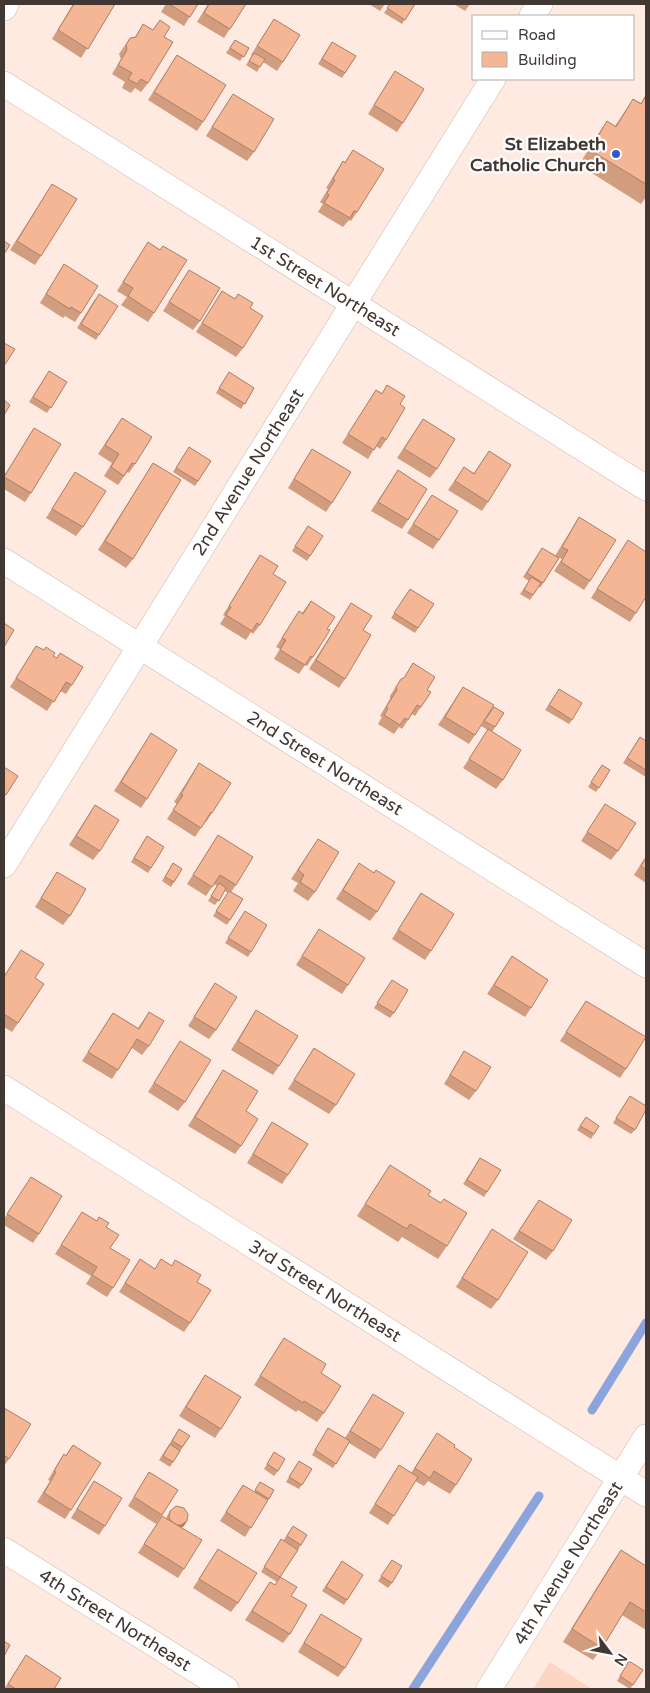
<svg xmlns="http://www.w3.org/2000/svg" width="650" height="1693" font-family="'Varela Round',sans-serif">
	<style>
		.green { fill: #fcd6c2 }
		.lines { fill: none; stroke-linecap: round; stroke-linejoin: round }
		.stream { stroke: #8ba4db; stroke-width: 9 }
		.street-casing { stroke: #cfb8ab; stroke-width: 26 }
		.street { stroke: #fff; stroke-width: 25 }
		.wall { fill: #d29d7f }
		.shaded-wall { fill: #ab7f68 }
		.building { fill: #f4b694; stroke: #ab7f68 }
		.poi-dot { fill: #3158c8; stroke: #fff; stroke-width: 2 }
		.labels { text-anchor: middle; stroke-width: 4.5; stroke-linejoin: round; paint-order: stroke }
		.poi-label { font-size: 18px; font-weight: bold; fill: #413833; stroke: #fff; text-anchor: end }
		.street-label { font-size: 18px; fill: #413833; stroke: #fff }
	</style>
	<rect width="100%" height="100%" fill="#feeae0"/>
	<path class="green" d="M550,1662L592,1689H533Z"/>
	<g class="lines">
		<path class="stream" d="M592,1410L646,1323
			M413,1689L539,1496"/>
		<defs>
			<path id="street" d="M4,8L6,4
				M532,16L540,4
				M4,84L646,488
				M4,561L646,965
				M4,865L493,79
				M4,1088L646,1494
				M4,1550L226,1689
				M489,1689L646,1437"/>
		</defs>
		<use href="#street" class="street-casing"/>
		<use href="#street" class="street"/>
	</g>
	<path class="wall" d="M73,4H115L81,58L52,39Z
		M166,4H198L184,26L161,12Z
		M208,4H246L224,38L197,22Z
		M369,4H385L380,11Z
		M390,4H415L402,24L384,13Z
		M454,4H470L465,11Z
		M274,19L283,62L277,71L263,62L257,72L246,65L252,56L251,55Z
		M160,20L164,37L148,83L141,92L135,88L131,93L122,88L125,82L112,74L121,59L119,54L130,38L135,37L143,24L153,30Z
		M235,40L249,48L240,61L226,53Z
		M332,42L356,56L342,78L318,64Z
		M177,55L203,122L197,131L148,100Z
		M395,71L403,123L397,132L368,114Z
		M233,94L254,152L247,161L206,136Z
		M646,94V197L641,204L579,165L596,137L607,121L615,126L633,99L641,103Z
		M353,150L357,212L351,221L349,220L343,227L318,212L323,204L320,202L328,189L326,188L337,170L343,161L345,162Z
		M52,184L41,256L35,265L10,250Z
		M148,242L160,250L154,313L148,322L121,305L127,297L117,291Z
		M64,264L81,313L75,322L65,316L63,318L40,303Z
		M189,270L200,321L193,330L163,311Z
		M222,291L250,308L243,348L236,357L196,332Z
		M95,299L99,335L96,340L77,328Z
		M49,371L67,382L47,413L29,402Z
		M229,372L254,388L241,409L216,393Z
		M387,385L400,404L386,440L380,449L376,446L368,459L342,443L376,390L382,393Z
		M122,418L135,464L129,473L127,472L118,485L104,476L112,463L98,454Z
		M423,419L437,469L430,478L397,458Z
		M34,428L31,493L25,502L4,489V476Z
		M189,447L211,461L195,486L173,472Z
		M312,449L332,503L326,512L288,488Z
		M489,451L488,502L482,511L448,490L464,467L474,473Z
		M153,463L133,559L126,568L98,550Z
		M398,470L408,520L402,529L371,511Z
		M75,472L83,527L76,536L46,518Z
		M432,495L439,540L433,549L407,533Z
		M579,517L590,581L584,590L554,571L562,559L555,556Z
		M308,526L323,536L307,561L292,551Z
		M628,540L636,613L630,622L591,598Z
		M542,548L559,558L540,588L539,586L530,600L520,594L529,581L523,577Z
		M260,555L273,574L260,625L253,634L251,632L246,640L220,624L225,616L223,615Z
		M410,589L434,604L415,633L391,618Z
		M311,601L327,629L313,657L307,666L305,665L299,674L274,659L280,649L276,647L293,620L299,611L302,613Z
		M351,603L363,630L345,679L339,688L309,669Z
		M36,646L53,656L72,685L66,694L60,691L47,711L10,687Z
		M413,663L427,690L421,707L415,716L412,714L402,729L399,727L394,734L378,724L382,717L380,716L390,699V696L395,688L401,679H403Z
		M463,687L475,735L469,744L438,725Z
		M559,689L572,720L569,724L545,710Z
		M494,707L504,713L492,732L503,780L496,789L463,768L488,730L481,726Z
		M151,733L147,799L141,808L114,791Z
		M640,737L646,741V777L623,763Z
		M199,763L212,813L206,822H205L195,837L167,819L177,804L174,802Z
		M602,765L610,770L596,792L588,787Z
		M605,804L618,851L611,860L581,841Z
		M95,805L100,851L93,860L69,845Z
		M218,835L236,885L231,892L243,899L227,925L213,916L228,893L225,891L215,905L208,901L217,886L214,884L206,896L187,884Z
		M147,836L164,847L148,873L131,862Z
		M318,839L315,892L308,901L293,891L298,883L291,879Z
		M646,856V883L634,875Z
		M173,863L182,869L171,887L162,881Z
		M359,863L377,912L370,921L336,899Z
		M57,872L70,916L63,925L35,907Z
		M421,893L431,951L425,960L392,939Z
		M242,916L251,952L248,957L225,943Z
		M319,929L348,985L342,994L296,965Z
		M21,950L35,978L44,984L12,1032L4,1027V976Z
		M512,956L531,1008L525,1017L487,994Z
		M392,980L394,1013L390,1018L374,1008Z
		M215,983L216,1030L209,1039L188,1026Z
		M586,1001L626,1069L620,1078L560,1041Z
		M256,1010L279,1066L273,1075L231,1050Z
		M149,1012V1046L142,1055L132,1048L112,1079L82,1061L113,1013L138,1028Z
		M180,1041L185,1102L178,1111L148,1092Z
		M314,1048L336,1105L329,1114L288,1089Z
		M464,1051L476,1091L469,1100L444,1084Z
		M223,1070L246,1111L241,1146L235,1154L188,1126Z
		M630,1096L635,1130L631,1134L613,1123Z
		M586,1117L594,1134L591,1139L577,1130Z
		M272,1122L288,1175L282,1184L247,1163Z
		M480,1158L501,1170L484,1197L463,1184Z
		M390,1165L428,1195L447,1246L438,1259L402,1237L398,1242L357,1216Z
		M31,1177L39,1234L33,1243L4,1225V1219Z
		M539,1200L553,1251L546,1260L513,1239Z
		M82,1212L106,1227L110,1248L113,1288L107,1297L86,1284L91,1276L55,1254Z
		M492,1229L498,1300L491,1309L456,1287Z
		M140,1259L155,1269L161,1259L197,1282L190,1323L184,1332L119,1292Z
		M284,1338L324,1413L317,1422L298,1410L296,1412L254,1385Z
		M205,1375L221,1429L215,1438L179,1416Z
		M373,1394L381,1450L375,1459L349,1443L333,1468L312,1455L328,1428L345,1438Z
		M4,1409L9,1459L4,1466Z
		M179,1429L190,1436L170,1467L159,1460Z
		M437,1433L454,1447L456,1485L450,1494L428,1481L424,1486L415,1481L388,1525L369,1513L399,1465L411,1473Z
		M73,1445L71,1510L65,1519L37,1502L50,1481L48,1480L58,1463L64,1454L66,1455Z
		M274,1452L278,1471L274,1476L264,1469Z
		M299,1461L312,1469L299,1489L286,1482Z
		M149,1472L162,1515L156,1524L128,1506Z
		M94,1481L105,1526L99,1535L71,1518Z
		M260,1482L274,1490L245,1537L220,1521L243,1485L254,1492Z
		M170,1511L184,1526L181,1528L184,1569L178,1578L138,1553L162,1516L166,1519L167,1516Z
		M293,1526L307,1535L298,1550L283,1541Z
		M281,1539L280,1577L291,1596L290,1634L283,1643L245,1620L270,1582L275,1585L277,1582L261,1572Z
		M218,1549L238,1603L231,1612L193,1588Z
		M621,1550L646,1566V1630L622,1615L602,1648L593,1660L563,1642L612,1563Z
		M392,1560V1583L388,1588L378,1581Z
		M342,1561L363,1575L344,1605L322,1591Z
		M321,1614L345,1668L338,1677L298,1652Z
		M26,1655L54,1689H4Z
		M629,1661L643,1670L630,1689L617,1681Z"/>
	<path class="shaded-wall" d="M187,1521L184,1526L177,1530L173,1525Z"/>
	<path class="building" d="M74,4H115L88,49L58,30Z
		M169,4H198L190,17Z
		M209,4H246L230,29L204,13Z
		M390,4H415L405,20L387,8Z
		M274,19L300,35L283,62L257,46Z
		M160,20L170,27L164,37L173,42L148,83L141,79L137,84L128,79L132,73L118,65L127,50L126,45L130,38L136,37L143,24L153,30Z
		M235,40L249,48L244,57L230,48Z
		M332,42L356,56L345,73L322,59Z
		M254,53L265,59L260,67L249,61Z
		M177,55L226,85L203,122L154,92Z
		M395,71L424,89L403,123L374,105Z
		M233,94L274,119L254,152L212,127Z
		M646,96V184L590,150L607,121L616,127L633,99L641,104Z
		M353,150L384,169L357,212L354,211L350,218L324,203L329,195L327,193L335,180L333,179L343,161L345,163Z
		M52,184L77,199L41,256L17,241Z
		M4,241L10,245L4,254Z
		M148,242L160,250L163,246L187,260L154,313L128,296L133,288L123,282Z
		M64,264L98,286L81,313L71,307L70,309L46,294Z
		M189,270L220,288L200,321L169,302Z
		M222,291L235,299L238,294L253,303L250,308L263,316L243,348L202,323Z
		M99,294L118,306L99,335L81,324Z
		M4,343L15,349L4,366Z
		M49,371L67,382L51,408L33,397Z
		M229,372L254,388L245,404L219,388Z
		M387,385L405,396L400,404L405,408L386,440L382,437L374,450L348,434L376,390L382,394Z
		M4,400L10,405L4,415Z
		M122,418L152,437L135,464L132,463L124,476L111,467L119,454L105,445Z
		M423,419L455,439L437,469L404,449Z
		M34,428L61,444L31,493L4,477Z
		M189,447L211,461L198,481L176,468Z
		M312,449L351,472L332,503L294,479Z
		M489,451L511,465L488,502L455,481L464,467L474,474Z
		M153,463L181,480L133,559L105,541Z
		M398,470L427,489L408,520L378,502Z
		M75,472L106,491L83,527L52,509Z
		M432,495L458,511L439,540L413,524Z
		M579,517L616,540L590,581L561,562L568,550L562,547Z
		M308,526L323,536L310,556L295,546Z
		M628,540L646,552V597L636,613L597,589Z
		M542,548L559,558L543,583L527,573Z
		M260,555L278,566L273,574L286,582L260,625L257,623L252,631L226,615L231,607L229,606Z
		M531,577L541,583L533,595L524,590Z
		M410,589L434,604L418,628L394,613Z
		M311,601L335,617L327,629L330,630L313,657L311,656L305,665L280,650L286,640L282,638L299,611L303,614Z
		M351,603L372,616L363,630L371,635L345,679L316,660Z
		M4,623L14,630L4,647Z
		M36,646L44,650L46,647L55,653L53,656L57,658L60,653L83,667L72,685L66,682L54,702L16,678Z
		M413,663L435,677L427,690L431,692L421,707L417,705L408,720L405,718L400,725L384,715L388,708L386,707L397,690L396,687L401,679L404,678Z
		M463,687L494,705L475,735L445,717Z
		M559,689L582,703L572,720L549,705Z
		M494,707L504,713L495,727L484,721Z
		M488,729L521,750L503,780L469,759Z
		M151,733L177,750L147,799L121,782Z
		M640,737L646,741V770L627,758Z
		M199,763L231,783L212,813L211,812L201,828L173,810L183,795L181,794Z
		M602,765L610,770L599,788L591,782Z
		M4,767L18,776L6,795L4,794Z
		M605,804L636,823L618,851L587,832Z
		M95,805L119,820L100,851L76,836Z
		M218,835L253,857L236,885L220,875L212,887L193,875Z
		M147,836L164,847L151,868L134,858Z
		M318,839L339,852L315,892L300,882L304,875L298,870Z
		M646,858V870L641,866Z
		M173,863L182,869L174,882L165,877Z
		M359,863L374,873L376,870L395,882L377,912L343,890Z
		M57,872L86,889L70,916L41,898Z
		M219,883L226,888L219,901L211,896Z
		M229,891L243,899L230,920L216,911Z
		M421,893L454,914L431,951L398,930Z
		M245,911L267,925L251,952L228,938Z
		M319,929L365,958L348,985L302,956Z
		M21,950L44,964L35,978L44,984L18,1023L4,1014V977Z
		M512,956L548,980L531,1008L494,985Z
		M392,980L408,990L394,1013L377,1003Z
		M215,983L237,997L216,1030L194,1017Z
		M586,1001L646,1037L626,1069L566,1032Z
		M256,1010L298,1036L279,1066L238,1041Z
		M149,1012L164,1021L149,1046L137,1039L118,1070L88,1052L113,1013L139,1029Z
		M180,1041L211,1060L185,1102L154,1083Z
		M314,1048L355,1074L336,1105L294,1080Z
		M464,1051L491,1067L476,1091L450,1075Z
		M223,1070L258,1091L246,1111L258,1119L241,1146L195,1117Z
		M630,1096L646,1106V1110L635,1130L616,1118Z
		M586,1117L599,1126L594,1134L580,1126Z
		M272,1122L308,1144L288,1175L253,1154Z
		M480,1158L501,1170L487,1192L467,1180Z
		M390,1165L431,1191L428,1195L441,1203L444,1199L467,1213L447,1246L410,1224L407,1229L365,1204Z
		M31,1177L62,1196L39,1234L7,1214Z
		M539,1200L572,1220L553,1251L519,1231Z
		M82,1212L97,1221L99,1217L109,1223L106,1227L119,1235L110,1248L130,1260L113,1288L92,1275L97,1267L61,1245Z
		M492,1229L528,1252L498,1300L462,1278Z
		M140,1259L155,1269L161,1259L172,1266L175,1260L201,1275L197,1282L211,1290L190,1323L125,1283Z
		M284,1338L326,1364L321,1373L341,1386L324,1413L304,1401L303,1403L260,1376Z
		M205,1375L241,1397L221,1429L186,1407Z
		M373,1394L404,1413L381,1450L350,1431Z
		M4,1408L31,1424L9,1459L4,1455Z
		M328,1428L350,1441L336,1464L315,1450Z
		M179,1429L190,1436L182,1447L172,1441Z
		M437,1433L455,1445L454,1447L472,1459L456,1485L434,1471L430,1478L415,1468Z
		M170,1444L180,1451L173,1462L163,1456Z
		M73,1445L101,1463L71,1510L44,1493L56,1472L54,1471L64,1454L66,1456Z
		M274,1452L285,1459L278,1471L267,1464Z
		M299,1461L312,1469L302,1485L289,1477Z
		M399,1465L418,1477L394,1516L375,1504Z
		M149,1472L178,1490L162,1515L134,1497Z
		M94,1481L122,1498L105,1526L77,1509Z
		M260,1482L274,1490L269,1499L255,1490Z
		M243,1485L268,1500L251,1528L226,1512Z
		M176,1506L184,1508L188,1514L187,1521L181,1525H177L171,1521L169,1518L170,1511Z
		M162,1516L202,1540L184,1569L144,1544Z
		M293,1526L307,1535L301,1545L287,1536Z
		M281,1539L298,1550L280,1577L264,1567Z
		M218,1549L257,1573L238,1603L199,1579Z
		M621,1550L646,1566V1612L630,1602L602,1648L572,1629Z
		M392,1560L402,1566L392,1583L381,1576Z
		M342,1561L363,1575L347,1600L326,1587Z
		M280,1577L297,1587L291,1596L307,1605L290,1634L252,1611L270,1582L275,1585Z
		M321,1614L362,1639L345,1668L304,1643Z
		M4,1641L10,1645L4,1656Z
		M26,1655L61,1678L54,1689H16L8,1684Z
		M629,1661L643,1670L633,1685L620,1676Z"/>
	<circle class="poi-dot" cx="616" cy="154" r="5"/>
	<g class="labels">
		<g class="poi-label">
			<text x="606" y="150">St Elizabeth<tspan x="606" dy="21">Catholic Church</tspan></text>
		</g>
		<g class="street-label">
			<text transform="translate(325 286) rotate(32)" y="6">1st Street Northeast</text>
			<text transform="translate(248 472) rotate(-58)" y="6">2nd Avenue Northeast</text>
			<text transform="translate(325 763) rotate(32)" y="6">2nd Street Northeast</text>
			<text transform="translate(325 1291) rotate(32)" y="6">3rd Street Northeast</text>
			<text transform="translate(568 1563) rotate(-58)" y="6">4th Avenue Northeast</text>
			<text transform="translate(115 1620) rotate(32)" y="6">4th Street Northeast</text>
		</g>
	</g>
	<rect width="650" height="1693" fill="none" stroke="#413833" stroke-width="10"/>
	<rect x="472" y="15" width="162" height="65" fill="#ffffff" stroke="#b3afad"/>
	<rect x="482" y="31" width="25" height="8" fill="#ffffff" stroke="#b3afad"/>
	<text x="518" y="40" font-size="15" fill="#413833">Road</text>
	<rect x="482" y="52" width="25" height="15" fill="#f4b694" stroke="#b3afad"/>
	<text x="518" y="65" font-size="15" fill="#413833">Building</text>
	<g transform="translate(610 1653) rotate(122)" stroke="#ffffff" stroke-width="4" paint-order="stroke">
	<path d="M0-4L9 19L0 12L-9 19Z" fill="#413833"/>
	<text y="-8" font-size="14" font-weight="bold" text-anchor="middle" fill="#413833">N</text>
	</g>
</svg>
